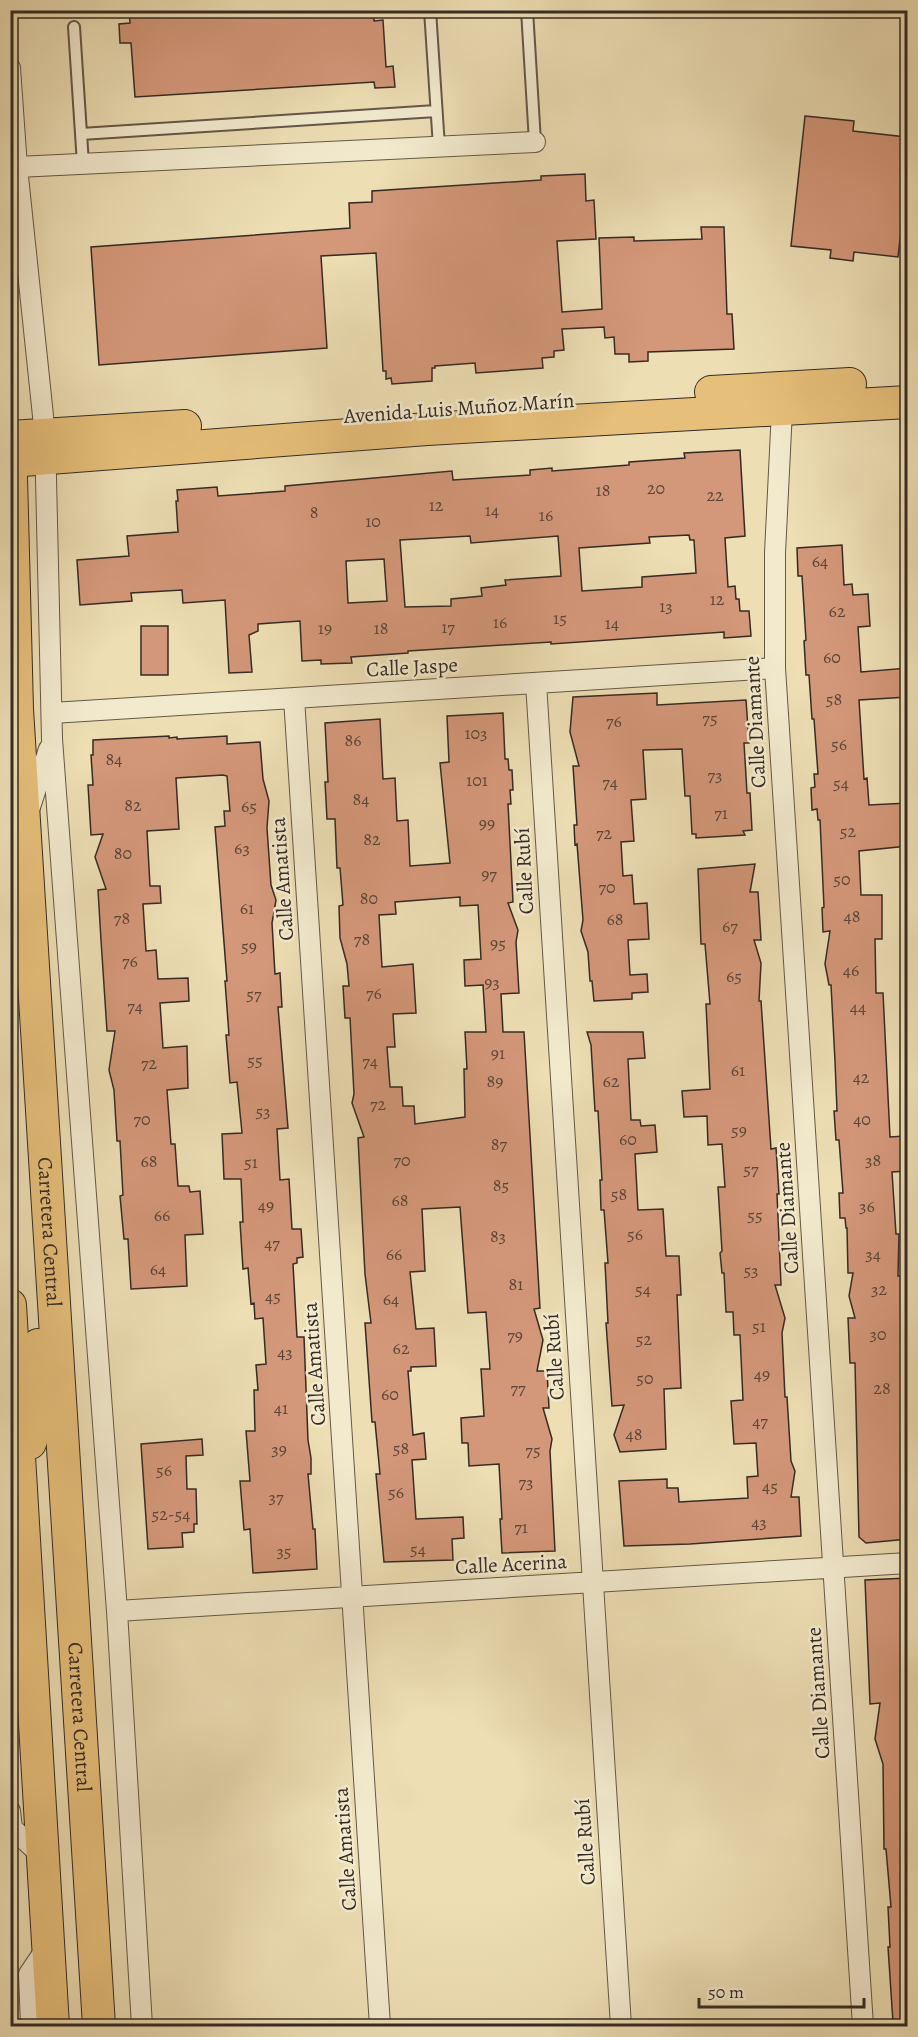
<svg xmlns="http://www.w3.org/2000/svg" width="918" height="2037" font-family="Alegreya,serif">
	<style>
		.building { fill: #d39779; stroke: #362b23; stroke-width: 1.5; fill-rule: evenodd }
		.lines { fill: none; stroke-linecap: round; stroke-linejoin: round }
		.lane-casing { stroke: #645847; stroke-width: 14 }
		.street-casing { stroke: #645847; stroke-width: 22 }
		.primary-casing { stroke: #362b23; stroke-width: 34 }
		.lane { stroke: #f3eace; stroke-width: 10 }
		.street { stroke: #f3eace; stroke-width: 20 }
		.primary { stroke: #e6bf7a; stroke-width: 32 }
		.labels { text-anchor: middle; stroke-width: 5; stroke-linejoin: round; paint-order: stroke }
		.number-label { font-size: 18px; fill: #5d4638 }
		.street-label { font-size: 21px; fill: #362b23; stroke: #f3eace }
	</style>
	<rect width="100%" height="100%" fill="#eddeb4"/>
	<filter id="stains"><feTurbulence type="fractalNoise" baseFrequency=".00333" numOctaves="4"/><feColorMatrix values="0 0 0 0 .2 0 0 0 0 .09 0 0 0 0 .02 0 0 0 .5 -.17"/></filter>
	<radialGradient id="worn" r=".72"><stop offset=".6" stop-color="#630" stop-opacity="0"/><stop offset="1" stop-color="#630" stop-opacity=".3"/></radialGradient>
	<path class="building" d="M129,10H374V21L383,20L386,67L393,66L395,87L375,88L374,82L135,97L131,43H120L119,24L130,23Z
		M805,116L854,121L853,131L906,137L901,186L906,187L898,257L854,252L853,261L830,258L831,250L791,246Z
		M585,174L586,201L594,200L596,239L557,241L562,312L602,309L599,238L634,237V241L702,239L701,227H724L727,314H732L734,349L648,352V361L629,362V354H615L614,337L605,338L604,327L562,329L564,350L554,351V357L542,358L543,368L476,373L475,363L435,366V368H432V381L392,384L391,378L386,379V371H383L376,253L321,256L327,348L99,365L91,247L350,228L349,203L372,202V191L541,180V176Z
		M740,450L745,536L725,538L728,587L735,586L736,599H739L740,611H749L751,636L724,638V632L551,644V642L408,651V653L351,657L352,663L321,664V660L302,661L300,621L258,624V631L249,635L252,672L229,673L225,600L183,603L182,590L131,593L132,601L80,605L77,560L129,556L127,536L178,532L176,501H178L177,490L217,487L218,496L285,491V486L452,471L453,480L530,475V470L552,468V471L629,465V462L685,458L684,453ZM689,535L690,540H694L696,573L642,577V587L582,591L579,548L650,543L649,537ZM470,536L471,543L558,536L561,576L505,580L506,585L481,588L482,596L451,599V606L405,607L400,540ZM384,559L387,601L348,603L346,561Z
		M842,545L844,585L852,584L853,595L868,594L870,626L858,627L861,672L908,668V697L859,700L864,779L867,778L869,805L908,803V846L859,851L861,895H882V939H875L876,993H883L890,1137L905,1136L907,1171L892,1172L896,1234H899L898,1276H908V1539L866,1543L859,1537L855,1363H850L848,1318H855L849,1296L853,1273H848L847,1228H846L845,1218H840L839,1193H843L839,1140H836L834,1111H837L835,1061L831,985H829L825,964L830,931L823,932L822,908L824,907L820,820H818L817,809L812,810L811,788L815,787L814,774H818L814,719H812L809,675H806L804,641L806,640L802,576H798L797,548Z
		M141,626H168V675H141Z
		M657,693V705L746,700L749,743H744L747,793H750L752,830L743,831L745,835L696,838V834H692L690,796H685L682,749L643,750L646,799L631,800L634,841L621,842L623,876L632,875L634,904L647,903L649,939L628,940L630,975L647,974L648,992L632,993V999L594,1001L592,981H590L588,952L581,931L583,920L577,844L575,845L574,825H577L573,766H579L570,732L573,697Z
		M503,713L505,759H508L509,770H512L513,790H510L511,804H508L513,902L508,903L518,930L516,942L519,993L501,994L503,1032H524L540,1308L534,1309L543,1340L537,1371H547L549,1408H543L552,1439L550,1451L555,1551L502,1553L500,1519H502L499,1464L469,1466L468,1443H462L461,1418L484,1416L481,1369H490L486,1312L468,1313L460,1207L422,1209L425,1271L410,1272L416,1329L434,1328L436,1366L411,1367V1371H408L413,1435L424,1433L426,1459L412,1460L416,1519L463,1517L464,1538L452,1539L453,1560L384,1562L376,1474H380L375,1422H372L365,1323H371L365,1274L358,1138L364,1137L352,1103L354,1094L350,1018H345L343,986H349L347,964L340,938L339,906L343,905L340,868H337L335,819H327L325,782H328L325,723L380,719L383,779L395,778L397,821L408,820L410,866L450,863L440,763L449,762L447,716ZM460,897V906L478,905L481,959L464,960L465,986L483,985L486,1032H465L467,1069H464L465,1117L415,1124L414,1106H403L402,1087H390L387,1047H395L393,1014L416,1013L413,964L382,967L379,915L396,914L395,902Z
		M169,736V738L177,737V739L227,736V744L260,742L263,779L269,801L267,828L271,885L276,900L272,923L275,974L280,973L282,1007H278L288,1128L277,1129L280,1180L289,1179L292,1229H301L303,1257L297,1258V1263L293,1264L297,1337H304L308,1440L311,1458V1474H308L313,1529H315L317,1569L253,1573L250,1529L244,1530L240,1481H250L246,1431H255L254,1390H258L256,1365L266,1364L263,1318L255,1319L254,1303L251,1304L248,1268L243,1269L240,1222H243L241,1179H224L222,1134L242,1133L237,1082L230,1083L226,1035H229L225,981H227L215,827L225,826L224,811H230L227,776L223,775L176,778L179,829L147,831L150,886H160L161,903L143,904L146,951L156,950L158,979L188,978L189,1001L160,1003L163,1048L187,1046L188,1088L167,1090L171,1144H175L178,1186H189L190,1192L200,1191L203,1234L185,1235L187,1286L131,1289L128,1239H124L120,1196L123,1195L120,1141H117L114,1090L109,1070L115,1031H107L101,940L98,890L106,889L95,857L103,834L91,835L88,785H93L91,755H93V740Z
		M755,864L750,892H758L761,940H754L761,963L759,1001H761L771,1149L776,1148L779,1194H777L781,1285H775L785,1318L782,1333L785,1397H787L791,1461L795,1471L791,1497H799L801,1536L690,1544L624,1546L619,1481L667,1479V1488H678L679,1502L748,1498L747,1477L758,1476L756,1443L734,1444L731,1401L743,1400L740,1335H734L733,1312H726L724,1273H722L720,1253L722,1251L718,1187H725L722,1144L708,1145L707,1116L684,1117L682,1091L710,1089L706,1004H710L705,944H701L698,869Z
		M587,1032H643L645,1058L628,1059L631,1120H640L641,1126L655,1125L657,1152L635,1154L638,1210L663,1209L666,1256H679L681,1295H677L681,1388L664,1389L666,1449L620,1452L614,1435L624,1405L612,1406L606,1323H608L605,1263H608L604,1210H601L600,1180H602L598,1111H595L591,1045Z
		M202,1439L203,1455L186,1456L187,1489H196L197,1524H194V1532L182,1533L183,1547L148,1549L141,1444Z
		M908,1578V1642H901L904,1714H908V2022H893L888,1947H890L888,1907H891L886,1849H884L883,1764L875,1739L880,1703L870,1704L865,1580Z"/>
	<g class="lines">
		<defs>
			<path id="lane" d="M430,10L439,147
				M527,10L535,142
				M74,27L83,164
				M81,134L436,111"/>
			<path id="street" d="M10,68L17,167L45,435L52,739L117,1611L142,2026
				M17,167L535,142
				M778,401L782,410L775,553V668L863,2026
				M536,683L621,2026
				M294,698L380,2026
				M52,713L775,668
				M30,807L49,749
				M117,1611L908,1563
				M10,1811L12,1828L43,1857
				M31,2026L29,1974L48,1946"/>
			<g id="primary">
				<path d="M711,392L850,384"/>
				<path id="s1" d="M10,437L17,709L99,2026"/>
				<path d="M10,437L185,426"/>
				<path d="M10,461L427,429L908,402"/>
				<path d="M10,1305L53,2026"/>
				<path d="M30,1443L38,1420V1345"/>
			</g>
		</defs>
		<use href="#lane" class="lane-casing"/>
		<use href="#street" class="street-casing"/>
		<use href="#primary" class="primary-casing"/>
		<use href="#lane" class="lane"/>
		<use href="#street" class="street"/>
		<use href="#primary" class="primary"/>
	</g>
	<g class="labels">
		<g class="number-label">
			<text x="656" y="494">20</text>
			<text x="603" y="496">18</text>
			<text x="715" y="501">22</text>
			<text x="436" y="511">12</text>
			<text x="492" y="516">14</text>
			<text x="314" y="518">8</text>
			<text x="546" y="521">16</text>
			<text x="373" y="527">10</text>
			<text x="820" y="567">64</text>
			<text x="717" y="605">12</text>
			<text x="666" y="612">13</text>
			<text x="837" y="617">62</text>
			<text x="560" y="624">15</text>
			<text x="500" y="628">16</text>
			<text x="612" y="629">14</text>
			<text x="448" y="633">17</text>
			<text x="325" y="634">19</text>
			<text x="381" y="634">18</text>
			<text x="832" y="663">60</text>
			<text x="834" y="705">58</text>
			<text x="710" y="724">75</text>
			<text x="614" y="727">76</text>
			<text x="476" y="739">103</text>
			<text x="353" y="746">86</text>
			<text x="839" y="750">56</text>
			<text x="114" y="765">84</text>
			<text x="715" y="781">73</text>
			<text x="477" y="786">101</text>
			<text x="610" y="788">74</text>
			<text x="841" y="789">54</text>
			<text x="361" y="805">84</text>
			<text x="133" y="811">82</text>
			<text x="249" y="812">65</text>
			<text x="721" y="819">71</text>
			<text x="487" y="829">99</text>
			<text x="848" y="837">52</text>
			<text x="604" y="839">72</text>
			<text x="372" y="845">82</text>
			<text x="242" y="854">63</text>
			<text x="123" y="859">80</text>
			<text x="489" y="880">97</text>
			<text x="842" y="885">50</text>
			<text x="607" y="893">70</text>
			<text x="369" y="904">80</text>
			<text x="247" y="914">61</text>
			<text x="852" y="922">48</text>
			<text x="122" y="924">78</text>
			<text x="615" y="925">68</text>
			<text x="730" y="932">67</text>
			<text x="362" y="945">78</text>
			<text x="498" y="949">95</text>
			<text x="249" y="952">59</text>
			<text x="130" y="967">76</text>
			<text x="851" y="976">46</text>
			<text x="734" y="982">65</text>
			<text x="492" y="988">93</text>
			<text x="374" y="999">76</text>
			<text x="254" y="1000">57</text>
			<text x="135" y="1012">74</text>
			<text x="858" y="1013">44</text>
			<text x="498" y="1059">91</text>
			<text x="255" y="1066">55</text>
			<text x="370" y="1067">74</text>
			<text x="149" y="1069">72</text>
			<text x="738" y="1076">61</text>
			<text x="861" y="1083">42</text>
			<text x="495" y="1087">89</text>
			<text x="611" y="1087">62</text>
			<text x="378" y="1110">72</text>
			<text x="263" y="1117">53</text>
			<text x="142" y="1125">70</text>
			<text x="862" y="1125">40</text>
			<text x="739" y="1136">59</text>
			<text x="628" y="1145">60</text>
			<text x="499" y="1150">87</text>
			<text x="402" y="1166">70</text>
			<text x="873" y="1166">38</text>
			<text x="149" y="1167">68</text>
			<text x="251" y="1168">51</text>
			<text x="751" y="1175">57</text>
			<text x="501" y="1191">85</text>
			<text x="619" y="1200">58</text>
			<text x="400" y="1206">68</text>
			<text x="266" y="1211">49</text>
			<text x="867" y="1212">36</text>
			<text x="162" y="1221">66</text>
			<text x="755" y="1221">55</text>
			<text x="635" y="1240">56</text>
			<text x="498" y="1242">83</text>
			<text x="272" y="1249">47</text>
			<text x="394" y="1260">66</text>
			<text x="873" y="1260">34</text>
			<text x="158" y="1275">64</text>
			<text x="751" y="1276">53</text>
			<text x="516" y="1290">81</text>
			<text x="643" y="1295">54</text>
			<text x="879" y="1295">32</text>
			<text x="273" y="1302">45</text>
			<text x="391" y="1305">64</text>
			<text x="759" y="1332">51</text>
			<text x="878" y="1340">30</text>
			<text x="515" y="1341">79</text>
			<text x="644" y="1345">52</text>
			<text x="401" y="1354">62</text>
			<text x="285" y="1358">43</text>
			<text x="762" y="1380">49</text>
			<text x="645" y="1384">50</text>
			<text x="518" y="1394">77</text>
			<text x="882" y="1394">28</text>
			<text x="390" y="1400">60</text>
			<text x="281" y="1414">41</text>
			<text x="760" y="1427">47</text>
			<text x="634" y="1440">48</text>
			<text x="401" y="1454">58</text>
			<text x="279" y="1455">39</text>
			<text x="533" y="1456">75</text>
			<text x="164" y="1476">56</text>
			<text x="526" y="1488">73</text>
			<text x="770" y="1492">45</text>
			<text x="396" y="1498">56</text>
			<text x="276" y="1503">37</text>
			<text x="171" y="1520">52-54</text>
			<text x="759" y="1528">43</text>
			<text x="521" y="1533">71</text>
			<text x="418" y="1555">54</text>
			<text x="284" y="1557">35</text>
		</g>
		<g class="street-label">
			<text transform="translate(459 408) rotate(-4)" y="7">Avenida Luis Muñoz Marín</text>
			<text transform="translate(412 667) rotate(-3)" y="7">Calle Jaspe</text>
			<text transform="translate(755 722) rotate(-93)" y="7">Calle Diamante</text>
			<text transform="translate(524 871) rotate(-93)" y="7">Calle Rubí</text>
			<text transform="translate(282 879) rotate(-94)" y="7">Calle Amatista</text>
			<text transform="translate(787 1208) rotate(-94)" y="7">Calle Diamante</text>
			<text dy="7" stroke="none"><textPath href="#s1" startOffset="796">Carretera Central</textPath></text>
			<text transform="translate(554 1357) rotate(-94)" y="7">Calle Rubí</text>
			<text transform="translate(314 1364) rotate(-94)" y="7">Calle Amatista</text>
			<text transform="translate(511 1564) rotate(-3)" y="7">Calle Acerina</text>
			<text transform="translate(818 1693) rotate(-94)" y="7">Calle Diamante</text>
			<text dy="7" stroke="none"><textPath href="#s1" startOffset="1282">Carretera Central</textPath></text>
			<text transform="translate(585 1842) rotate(-94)" y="7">Calle Rubí</text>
			<text transform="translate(345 1849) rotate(-94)" y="7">Calle Amatista</text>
		</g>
	</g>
	<rect width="918" height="2037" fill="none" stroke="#eddeb4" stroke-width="36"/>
	<rect x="12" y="12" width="894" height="2013" fill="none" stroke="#362b23" stroke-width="3"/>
	<rect x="18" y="18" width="882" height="2001" fill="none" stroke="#362b23" stroke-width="1.5"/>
	<path d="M699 1998v9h165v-9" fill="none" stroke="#362b23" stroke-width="3"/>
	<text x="708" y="1998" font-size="18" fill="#362b23" stroke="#f3eace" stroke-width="4.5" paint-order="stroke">50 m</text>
	<rect width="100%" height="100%" filter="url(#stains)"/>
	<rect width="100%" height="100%" fill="url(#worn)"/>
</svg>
